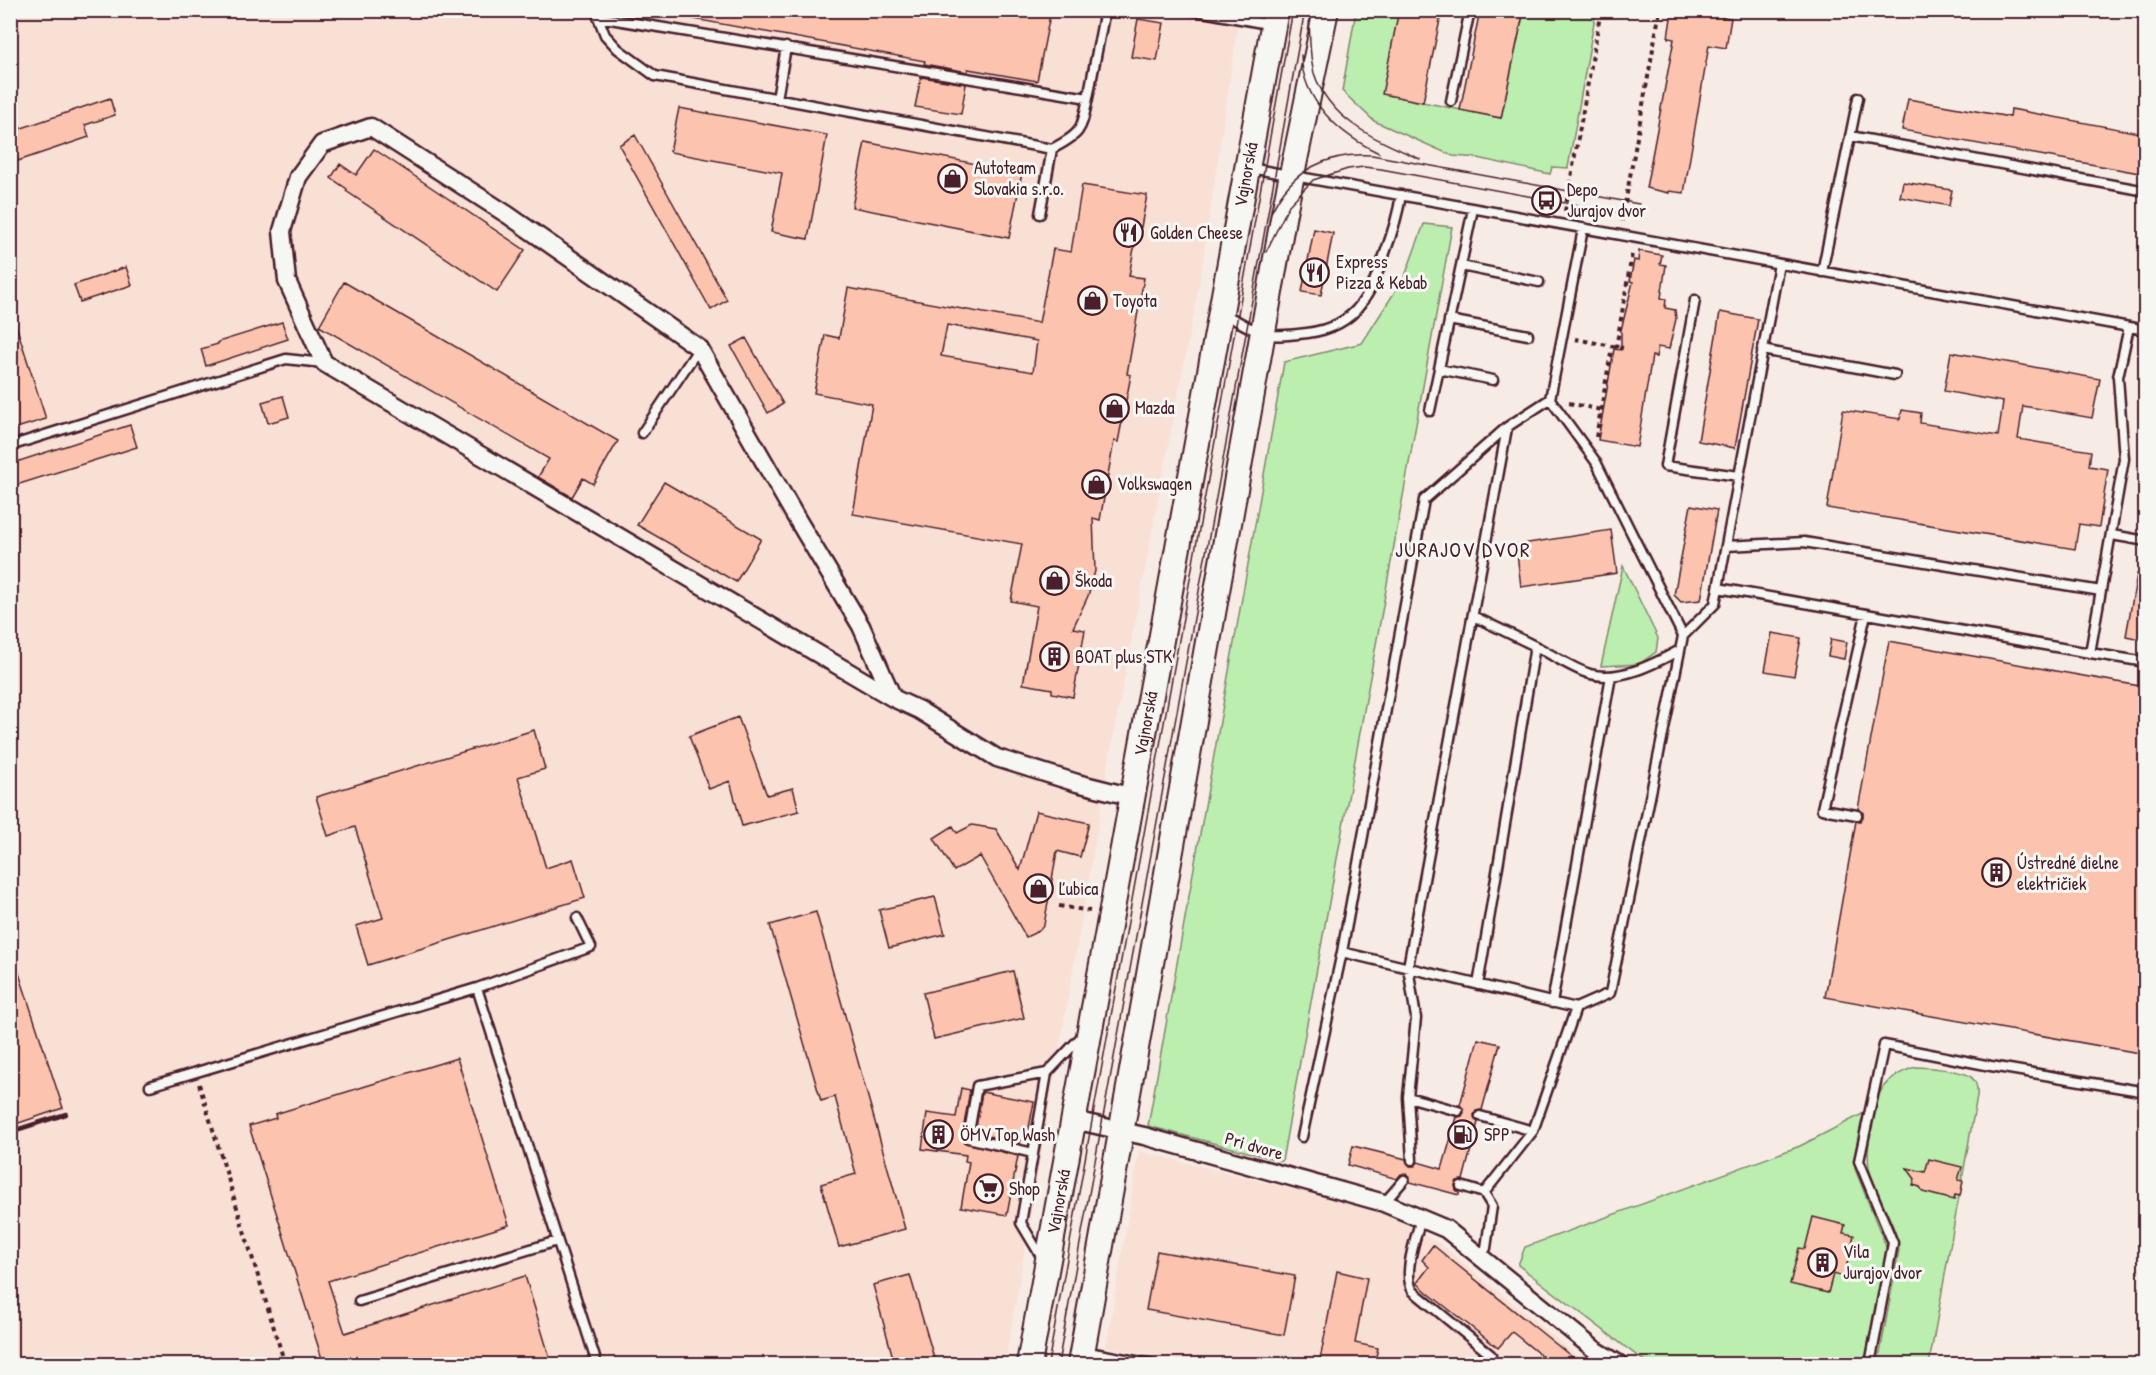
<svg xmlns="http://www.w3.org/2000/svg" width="2156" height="1375" font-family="'Patrick Hand',sans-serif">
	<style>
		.built { fill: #f8e0d5 }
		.green { fill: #bbeeaf; stroke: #82866d; stroke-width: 1.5 }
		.building { fill: #fcc4af; stroke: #4a1f2b; stroke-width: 1.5; fill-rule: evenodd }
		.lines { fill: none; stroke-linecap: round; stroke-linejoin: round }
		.service-casing { stroke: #4a1f2b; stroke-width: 13 }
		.minor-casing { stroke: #4a1f2b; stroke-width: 21 }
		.secondary-casing { stroke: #4a1f2b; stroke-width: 28 }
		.path { stroke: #4a1f2b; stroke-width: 4; stroke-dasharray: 4.5 4.5; stroke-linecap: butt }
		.service { stroke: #f6f6f2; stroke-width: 8 }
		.minor { stroke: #f6f6f2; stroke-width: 16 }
		.secondary { stroke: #f6f6f2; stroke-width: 24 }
		.tram { stroke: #4a1f2b; stroke-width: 1.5 }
		.rail { stroke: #4a1f2b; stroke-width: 4.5 }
		.labels { text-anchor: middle; stroke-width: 6; stroke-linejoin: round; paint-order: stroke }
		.poi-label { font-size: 18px; fill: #4a1f2b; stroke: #f6f6f2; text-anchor: start }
		.street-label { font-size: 18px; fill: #4a1f2b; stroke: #f6f6f2 }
		.quarter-label { font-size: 21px; letter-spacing: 1.5px; fill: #4a1f2b; stroke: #f6f6f2 }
	</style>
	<rect width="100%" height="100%" fill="#f7ece5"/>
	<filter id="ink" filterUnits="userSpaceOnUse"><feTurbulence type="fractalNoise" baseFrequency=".0167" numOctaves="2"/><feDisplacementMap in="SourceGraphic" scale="12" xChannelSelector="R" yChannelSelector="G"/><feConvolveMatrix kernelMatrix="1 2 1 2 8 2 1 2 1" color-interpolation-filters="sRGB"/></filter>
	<g filter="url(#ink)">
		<path class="built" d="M10,11H1240L1201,274L1113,738L1005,1364H11Z
			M1139,1151L1381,1211L1442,1245L1587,1364H1198L1106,1347Z"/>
		<path class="green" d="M1356,11H1399L1383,94L1501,118L1524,11H1596L1568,168L1552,167L1550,174L1478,158L1453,156L1374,121L1342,91Z
			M1424,224L1452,227L1282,1161L1148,1126L1284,362L1362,343L1405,276Z
			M1623,566L1658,638L1656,652L1639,664L1601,666Z
			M1915,1067C1927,1067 1957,1070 1968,1075C1976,1079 1978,1088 1977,1096L1929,1364H1878L1899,1250C1896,1222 1877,1199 1870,1172C1865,1154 1872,1101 1884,1086C1892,1076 1903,1071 1915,1067Z
			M1866,1112L1855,1169L1891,1259L1871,1364H1652L1640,1358L1518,1265L1525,1247L1800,1146Z"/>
		<path class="building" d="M695,10H1051L1037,81L968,69V72L924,64L925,61L694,19Z
			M1399,10H1442L1423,102L1382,94Z
			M1480,10H1524L1501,118L1460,110Z
			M1672,11L1687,13V11L1731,18L1726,48L1709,45L1684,193L1669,191V193L1646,188L1674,39L1668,38Z
			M1138,19L1164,23L1157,61L1131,57Z
			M921,77L966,84L961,114L915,107Z
			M110,98L115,115L85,125L89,137L18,161L14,149L10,150V132Z
			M1908,99L2010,117L2011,109L2145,134V174L1902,130Z
			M679,108L827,135L808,239L771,232L782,173L670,152Z
			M635,135L727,300L711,310L619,145Z
			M865,142L1022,173L1009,238L852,207Z
			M374,149L525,250L497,292L346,191L347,189L331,178L340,164L356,175Z
			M1903,182L1952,190L1949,206L1900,197Z
			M1082,185L1147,195L1141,227L1138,226L1129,276L1144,278L1127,374L1131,375L1118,442L1114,441L1100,520L1093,518L1095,571L1088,596L1073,628L1085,630L1073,697L1052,693V689L1023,684L1037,606L1011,601L1022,544L853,514L872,404L814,393L825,335L839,338L848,288L1039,323L1053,249L1071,252ZM947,325L1037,341L1033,372L941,356Z
			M1314,229L1333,233L1321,295L1302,292Z
			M1639,251L1662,255L1660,264L1666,265L1661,298L1666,299L1665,308L1675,310L1676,319L1669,349L1658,347L1656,357L1652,356L1637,447L1598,440L1614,349L1621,350V330L1633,282L1630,281L1634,260L1638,261Z
			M126,267L132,285L80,302L74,285Z
			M344,282L618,441L593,484L583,478L572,497L538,477L549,459L319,326Z
			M1720,312L1758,319L1735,448L1698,441Z
			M14,319L46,419L10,430V320Z
			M282,322L288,339L206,366L201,349L218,344V342Z
			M746,338L783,404L768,413L731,346Z
			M1951,352L2100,379L2092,418L2023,406L2018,439L2091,451L2089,466L2108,469L2099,527L2079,524L2075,549L1827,508L1843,410L1900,419L1902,410L1921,413L1920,423L1998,436L2003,402L1944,391Z
			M283,396L289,417L268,423L262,402Z
			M130,425L137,447L10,487V464Z
			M664,482L761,539L736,582L637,525Z
			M1691,505L1717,510L1701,600L1681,602L1674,595Z
			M1611,530L1617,573L1521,587L1516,545Z
			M2137,574L2145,575V640L2126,636Z
			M1772,633L1801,638L1794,676L1765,671Z
			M1831,639L1847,642L1844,659L1828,656Z
			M1889,641L2145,687V1054L1825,997L1856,821H1860L1863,817V812L1858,809Z
			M738,717L767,795L793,788L799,811L742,826L730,781L709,789L689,736Z
			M534,730L545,769L518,777L546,868L573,859L585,898L368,965L356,926L383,918L355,827L328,836L316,797Z
			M1036,811L1089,823L1080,857L1057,851L1044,925L1039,931L1026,937L980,856L954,871L934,838L953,826L957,833L972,825L996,829L1020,870Z
			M935,897L945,934L889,948L879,910Z
			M816,912L905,1229L839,1247L821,1184L856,1174L835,1097L821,1101L770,925Z
			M10,958H14L63,1108L10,1126Z
			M1013,971L1024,1018L934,1039L923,993Z
			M1478,1039L1500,1044L1482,1110L1476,1111L1474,1115L1475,1120L1478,1122L1463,1180L1457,1181L1455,1185L1456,1190L1459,1192V1195L1410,1182V1177L1406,1174H1401L1397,1179L1348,1165L1353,1146L1406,1159L1410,1166H1415L1418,1162L1442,1169L1457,1117L1462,1116L1464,1112L1460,1105Z
			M457,1058L509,1225L328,1281L345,1333L525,1276L552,1365H324L249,1126L276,1118L275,1114Z
			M961,1088L970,1090L962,1137L963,1142L1018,1156L1007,1215L961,1207L969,1162L965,1161L966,1155L922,1149L927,1113L956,1117Z
			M982,1092L1034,1102L1028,1133L1022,1132L1020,1143L975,1133Z
			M1929,1159L1962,1167L1958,1180L1963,1181L1960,1196L1955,1195L1954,1200L1923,1192L1920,1187L1913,1185L1915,1179L1907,1168L1925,1172Z
			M1813,1217L1845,1225L1843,1233L1854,1235L1844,1277L1833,1274L1828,1293L1790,1284L1799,1248L1805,1249Z
			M1433,1245L1451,1260L1582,1365H1553L1512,1332L1498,1348L1428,1293L1417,1283L1429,1267L1422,1260Z
			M1157,1251L1295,1276L1284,1335L1146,1310Z
			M1337,1271L1367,1278L1355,1343L1378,1348L1374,1365H1319Z
			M910,1275L936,1365H895L873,1285Z"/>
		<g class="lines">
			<defs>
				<path id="service" d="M597,10L598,17L1088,98L1105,10
					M1192,10L1273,25
					M598,17L605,35L618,49L655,76L1052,149
					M777,99L786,47
					M1451,101L1470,10
					M1850,136L2146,191
					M1250,168L2146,330
					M1040,214L1052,149C1083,133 1081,130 1088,98
					M1583,229L1550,399L1507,427L1424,500L1342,952L1576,1008L1610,993L1683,636L1715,604L1779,264
					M1461,266L1539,282
					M1822,272L1858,98
					M1695,300L1665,466L1739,476
					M1224,314C1236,320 1249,328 1261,333C1273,337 1286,335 1298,334C1354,330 1368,301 1385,253C1392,234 1398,215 1401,195
					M1449,320L1528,335
					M1762,350L1895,375
					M1439,369L1493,380
					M1550,399L1596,462L1683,636
					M1430,411L1473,209
					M642,433L699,348
					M10,446L286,359L323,363
					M2112,535L2146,541
					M1726,546L1804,542L2101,591
					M1718,588L2090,653L2124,459L2118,377L2129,327
					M1473,616L1535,646L1478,985
					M1535,646C1553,655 1571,668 1590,674C1620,682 1654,664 1680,650
					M2090,653L2146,662
					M1857,815L1822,809L1866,614
					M477,988L591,947L577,918
					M1552,1003L1611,676
					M150,1086L477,988L597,1364
					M1408,1097L1458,1111
					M1480,1116L1533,1131L1576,1008
					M1302,1137L1342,952
					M1033,1153L968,1138L977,1086L1047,1073
					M1412,1160L1408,1097L1416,1018L1408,967L1507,428
					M1461,1186L1484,1193L1492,1206L1486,1248L1481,1257
					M1484,1193L1533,1131
					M1384,1203L1404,1180
					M1421,1218C1416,1238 1402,1274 1413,1291L1491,1355
					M1042,1258L1021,1223L1047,1073L1082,1036
					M359,1301L557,1241
					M1083,1351L1152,1364
					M1870,1364L1893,1243L1859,1161L1884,1045L1991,1066L2146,1092"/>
				<path id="minor" d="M893,698L324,363L287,281L282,231L298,177L322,144L371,127L508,215L699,348L794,514L861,626L893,698L919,710L997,758L1077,783L1133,797
					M1074,1120L1144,1136L1384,1203L1446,1229L1594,1349L1619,1364"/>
				<g id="secondary">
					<path id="s1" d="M1029,1364L1276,10"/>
					<path d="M1080,1364L1284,213L1326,10"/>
				</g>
			</defs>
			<use href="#service" class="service-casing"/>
			<use href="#minor" class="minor-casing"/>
			<use href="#secondary" class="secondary-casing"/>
			<path class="path" d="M1565,211L1601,10
				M1622,221L1660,10
				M1575,339L1623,348
				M1616,348L1632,254
				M1569,403L1601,410
				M1596,437L1612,347
				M1059,906L1090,911
				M199,1084L285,1364"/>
			<use href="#service" class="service"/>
			<use href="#minor" class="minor"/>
			<use href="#secondary" class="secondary"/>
			<path class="tram" d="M1309,17C1310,35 1309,55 1314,73C1330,122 1378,140 1420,159
				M1301,55C1303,102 1339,134 1379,153
				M1272,211C1291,170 1329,152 1372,155L1639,204
				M1266,252L1289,205L1313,180L1348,169L1364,167L1381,169L1641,217
				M1048,1364L1293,10
				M1058,1364L1305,10"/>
			<path class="rail" d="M10,1132L66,1114"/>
		</g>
	</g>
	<defs>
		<symbol id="shop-ring" viewBox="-11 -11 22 22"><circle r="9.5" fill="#f6f6f2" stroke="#4a1f2b" stroke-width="1.5"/><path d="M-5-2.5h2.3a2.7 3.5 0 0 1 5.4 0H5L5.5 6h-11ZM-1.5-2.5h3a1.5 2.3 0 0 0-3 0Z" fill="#4a1f2b"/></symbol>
		<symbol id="bus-ring" viewBox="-11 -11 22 22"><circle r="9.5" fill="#f6f6f2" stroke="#4a1f2b" stroke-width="1.5"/><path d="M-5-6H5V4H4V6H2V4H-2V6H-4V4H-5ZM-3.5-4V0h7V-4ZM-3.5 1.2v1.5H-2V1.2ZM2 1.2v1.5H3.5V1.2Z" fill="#4a1f2b"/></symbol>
		<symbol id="restaurant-ring" viewBox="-11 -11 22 22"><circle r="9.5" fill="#f6f6f2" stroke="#4a1f2b" stroke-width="1.5"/><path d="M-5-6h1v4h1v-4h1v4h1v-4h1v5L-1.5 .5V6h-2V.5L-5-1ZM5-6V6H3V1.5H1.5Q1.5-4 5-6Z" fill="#4a1f2b"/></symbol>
		<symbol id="building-ring" viewBox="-11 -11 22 22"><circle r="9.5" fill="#f6f6f2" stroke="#4a1f2b" stroke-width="1.5"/><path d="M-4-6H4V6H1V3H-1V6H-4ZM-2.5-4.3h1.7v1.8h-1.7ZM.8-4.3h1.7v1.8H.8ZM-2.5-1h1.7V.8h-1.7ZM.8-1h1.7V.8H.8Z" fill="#4a1f2b"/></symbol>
		<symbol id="fuel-ring" viewBox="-11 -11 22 22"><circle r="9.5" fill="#f6f6f2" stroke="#4a1f2b" stroke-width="1.5"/><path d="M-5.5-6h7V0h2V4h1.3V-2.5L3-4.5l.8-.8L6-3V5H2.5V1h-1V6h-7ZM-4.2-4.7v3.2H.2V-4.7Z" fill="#4a1f2b"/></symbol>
		<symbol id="supermarket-ring" viewBox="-11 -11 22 22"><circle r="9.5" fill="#f6f6f2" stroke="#4a1f2b" stroke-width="1.5"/><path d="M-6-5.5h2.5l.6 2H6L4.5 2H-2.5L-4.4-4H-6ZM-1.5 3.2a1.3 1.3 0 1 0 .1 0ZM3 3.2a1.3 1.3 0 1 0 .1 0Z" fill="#4a1f2b"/></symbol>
	</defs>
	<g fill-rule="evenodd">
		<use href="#shop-ring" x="936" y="162" width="33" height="33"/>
		<use href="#bus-ring" x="1530" y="184" width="33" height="33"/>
		<use href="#restaurant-ring" x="1112" y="216" width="33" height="33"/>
		<use href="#restaurant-ring" x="1298" y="256" width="33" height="33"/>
		<use href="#shop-ring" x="1076" y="284" width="33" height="33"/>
		<use href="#shop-ring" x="1098" y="392" width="33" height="33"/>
		<use href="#shop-ring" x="1080" y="468" width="33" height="33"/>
		<use href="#shop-ring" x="1038" y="564" width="33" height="33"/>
		<use href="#building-ring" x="1038" y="640" width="33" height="33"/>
		<use href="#building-ring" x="1980" y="856" width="33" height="33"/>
		<use href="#shop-ring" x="1022" y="872" width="33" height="33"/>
		<use href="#building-ring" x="922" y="1118" width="33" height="33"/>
		<use href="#fuel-ring" x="1446" y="1118" width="33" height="33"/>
		<use href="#supermarket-ring" x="972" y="1172" width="33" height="33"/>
		<use href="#building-ring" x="1806" y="1246" width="33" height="33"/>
	</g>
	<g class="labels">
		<g class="poi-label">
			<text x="974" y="174">Autoteam<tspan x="974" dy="21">Slovakia s.r.o.</tspan></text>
			<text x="1567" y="196">Depo<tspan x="1567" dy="21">Jurajov dvor</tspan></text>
			<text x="1150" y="239">Golden Cheese</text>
			<text x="1336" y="268">Express<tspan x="1336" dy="21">Pizza &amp; Kebab</tspan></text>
			<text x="1113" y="307">Toyota</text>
			<text x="1135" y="414">Mazda</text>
			<text x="1117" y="490">Volkswagen</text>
			<text x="1075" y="587">Škoda</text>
			<text x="1075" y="663">BOAT plus STK</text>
			<text x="2017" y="869">Ústredné dielne<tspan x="2017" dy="21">električiek</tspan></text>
			<text x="1059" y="895">Ľubica</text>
			<text x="960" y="1141">ÖMV Top Wash</text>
			<text x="1484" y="1141">SPP</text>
			<text x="1009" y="1195">Shop</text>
			<text x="1843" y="1258">Vila<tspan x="1843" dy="21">Jurajov dvor</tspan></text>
		</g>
		<g class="street-label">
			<text dy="6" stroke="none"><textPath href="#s1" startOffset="1209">Vajnorská</textPath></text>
			<text dy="6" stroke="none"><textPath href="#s1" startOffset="651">Vajnorská</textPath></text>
			<text transform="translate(1254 1146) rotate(16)" y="6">Pri dvore</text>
			<text dy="6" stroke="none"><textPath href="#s1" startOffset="165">Vajnorská</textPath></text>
		</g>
		<g class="quarter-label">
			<text x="1463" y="557">JURAJOV DVOR</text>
		</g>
	</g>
	<rect width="2156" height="1375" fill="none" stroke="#f6f6f2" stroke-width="36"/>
	<rect x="18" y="18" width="2120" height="1339" fill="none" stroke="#4a1f2b" stroke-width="2" filter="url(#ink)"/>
</svg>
